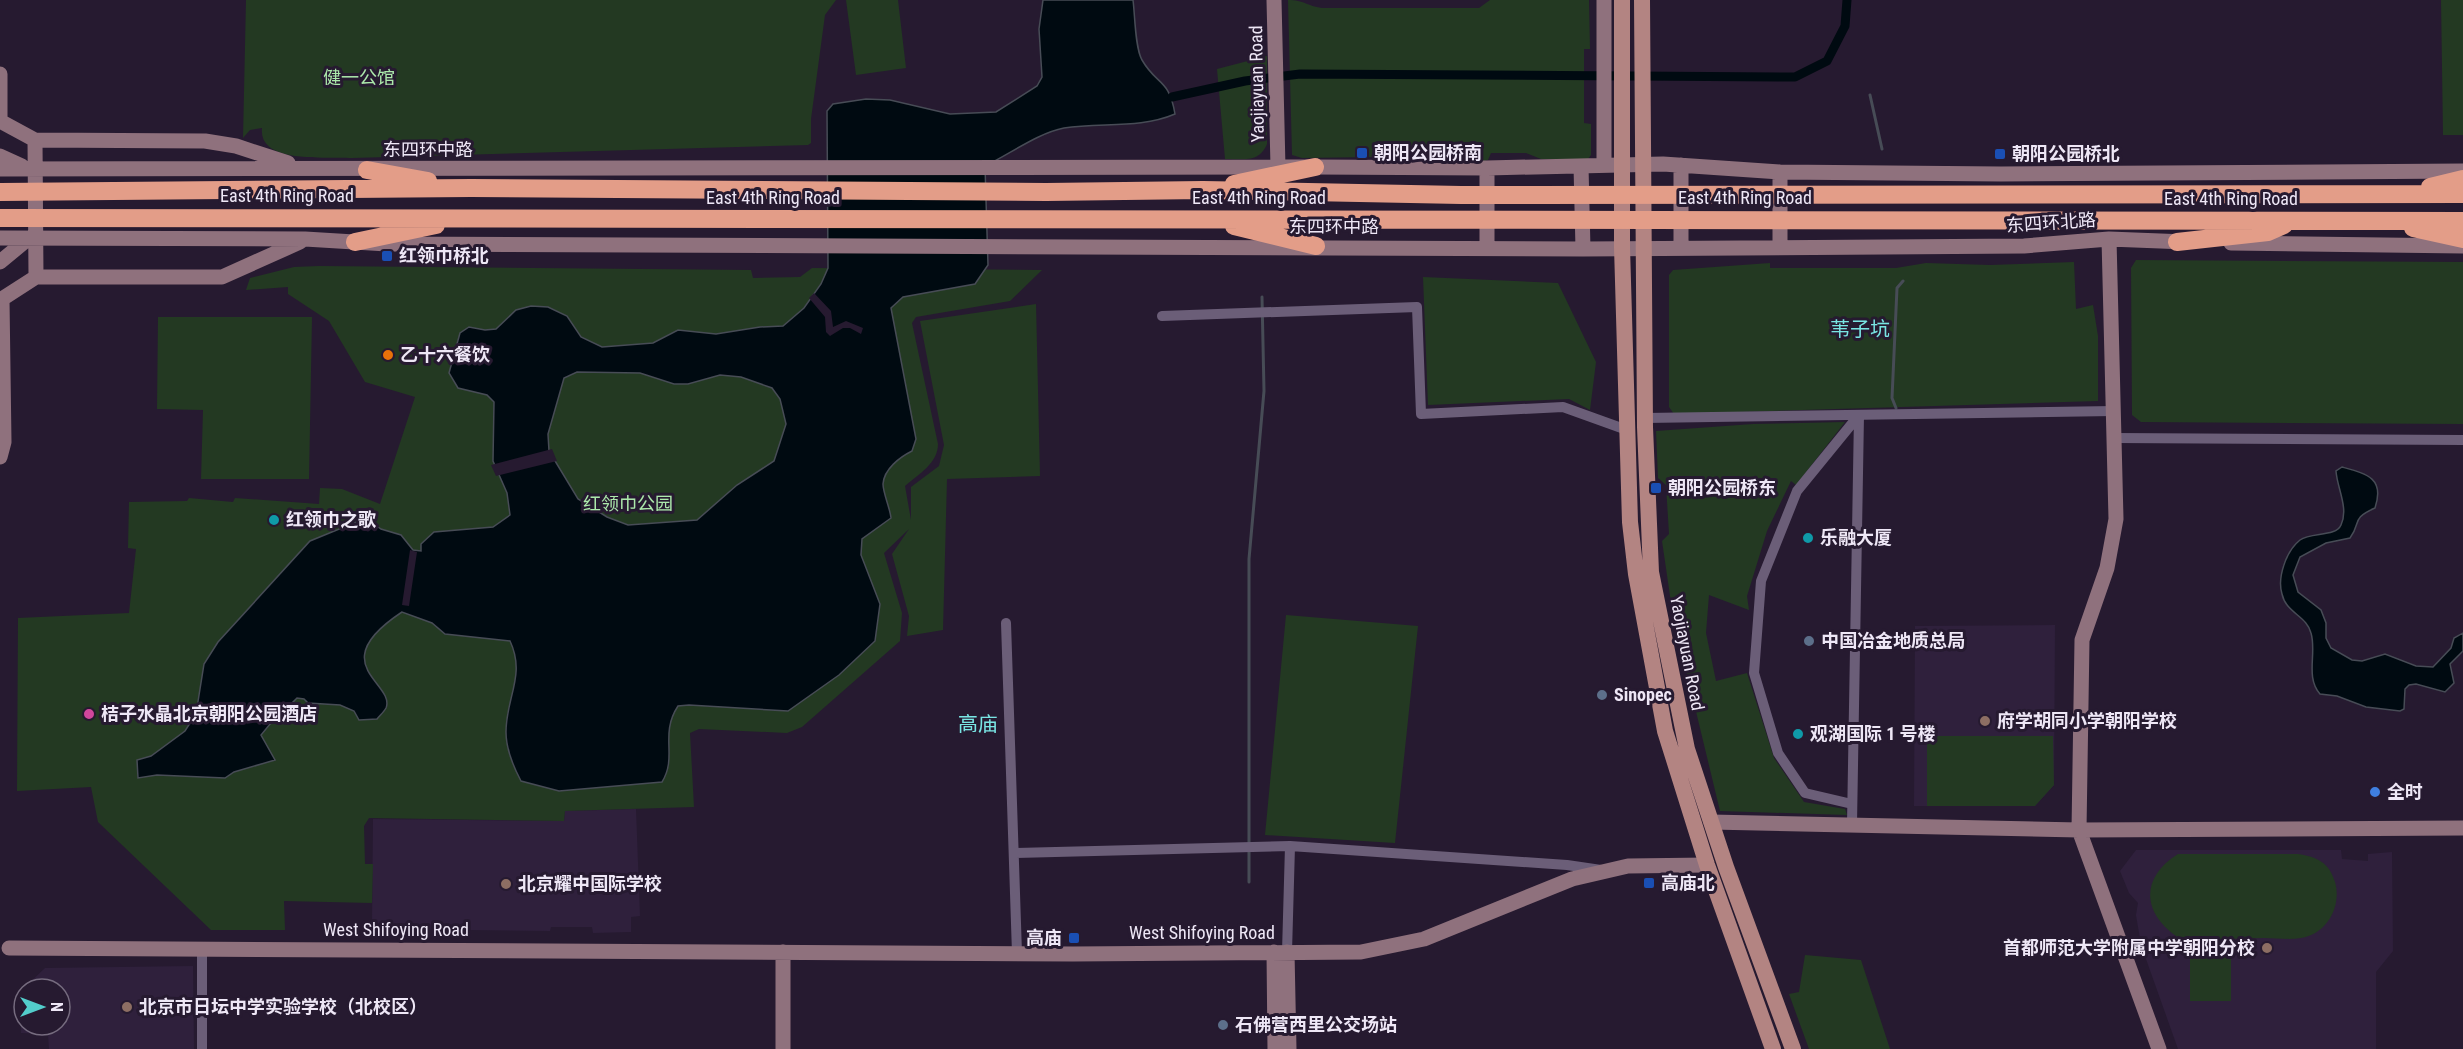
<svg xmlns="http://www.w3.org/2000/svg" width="2463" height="1049" font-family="'Roboto Condensed','Noto Sans SC',sans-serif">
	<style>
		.built { fill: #2f203c; fill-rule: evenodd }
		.green { fill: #233922 }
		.water { fill: #000a11; stroke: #474c56; stroke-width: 1.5; fill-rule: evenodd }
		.pier { fill: #261a30 }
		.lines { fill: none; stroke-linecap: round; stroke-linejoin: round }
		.stream { stroke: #474c56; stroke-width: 3 }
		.canal { stroke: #000a11; stroke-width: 9 }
		.street { stroke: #6b5e78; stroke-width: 10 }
		.secondary { stroke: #8f717d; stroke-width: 15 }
		.primary { stroke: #b38482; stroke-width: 16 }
		.highway { stroke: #e39d88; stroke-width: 18 }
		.transit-dot { fill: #1a4fb4; stroke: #261a30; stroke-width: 2 }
		.food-dot { fill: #e8710a; stroke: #261a30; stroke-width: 2 }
		.culture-dot { fill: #0f9aa8; stroke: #261a30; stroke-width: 2 }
		.service-dot { fill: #5c6f8a; stroke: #261a30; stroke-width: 2 }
		.hotel-dot { fill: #d1479c; stroke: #261a30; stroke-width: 2 }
		.education-dot { fill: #8d6e63; stroke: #261a30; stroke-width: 2 }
		.shop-dot { fill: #3f7fe0; stroke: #261a30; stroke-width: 2 }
		.labels { text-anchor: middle; stroke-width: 6; stroke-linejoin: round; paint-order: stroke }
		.park-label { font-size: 18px; fill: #ace9ab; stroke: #261a30 }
		.street-label { font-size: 18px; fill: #eee7f6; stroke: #261a30 }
		.poi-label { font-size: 18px; font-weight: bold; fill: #eee7f6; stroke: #261a30; text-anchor: start }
		.neighbourhood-label { font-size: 20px; fill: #79e5e3; stroke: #261a30 }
	</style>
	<rect width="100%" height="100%" fill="#261a30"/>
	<path class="built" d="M2055,625L2054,785L2035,806H1914L1915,626Z
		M636,809L640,916L631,917V932L593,933L592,927H551L550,931L377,929L372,922L373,819L564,821L565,811Z
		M2136,850H2341L2342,859L2368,861V854L2392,852L2393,951L2376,972V1049H2178L2141,945L2136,915L2138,903L2129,893L2120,871Z
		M193,966L194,1049H49L48,1034L21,1033L22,990L45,968ZM24,989H60V1025H24Z"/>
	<path class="green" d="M246,0H836L825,15L811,119V143L808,145L352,158C328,156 258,165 262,128L250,130L243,138Z
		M846,0H898L906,68L856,75Z
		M1288,0C1304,0 1307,6 1322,8H1479L1490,0H1589L1590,49H1584V123L1591,124V155L1588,159H1541L1526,153H1491L1488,160L1478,162L1371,157L1302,158L1292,155Z
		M2441,0H2463V135H2443Z
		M1267,56V144C1259,163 1244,159 1225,159L1217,69Z
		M2136,260L2463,262V424L2141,422L2132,415L2131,268Z
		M2074,262L2076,309L2093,305L2098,336V401L1674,414L1669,407V275L1673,270L1770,263V268H1896L1926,263L1990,265Z
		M319,266L751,270L753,278L800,277L812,268L1042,270L1010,301L916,317L912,323L938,444C938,463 919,474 905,486L911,520V487L939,466L944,445L920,321L1036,304L1040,476L947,479L943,630L907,636L909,616L892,554L909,529L884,553L902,613L900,641L802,727L787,733L699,729L690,733L694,807L565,811L564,821L369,818L364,826L365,864H373L372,903L284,901L285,930H211L98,822L91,787L17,791L18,618L129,613L136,549L128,548L129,502L187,501L189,498L233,502L235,498L319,504L320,488L342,489L380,504L415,397L365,382L329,321L288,294V287L246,290L250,278L294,267Z
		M1423,277L1558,283L1596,362L1590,410L1569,399L1428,405Z
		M158,317H312L309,479H201L203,410L157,409Z
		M1845,422L1796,485L1791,481L1767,531L1747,596L1749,610L1709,595L1706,633L1716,681L1747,673L1774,758L1804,802L1845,809L1847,815L1720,811L1673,616L1662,541L1669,534L1666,485L1658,478L1656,431L1753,424Z
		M1286,615L1418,626L1395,843L1265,835Z
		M1927,736H2053L2054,785L2035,806H1927Z
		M2178,854H2298C2317,857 2329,862 2335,882C2342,906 2327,934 2301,938C2289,940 2276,938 2264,938C2236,939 2208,939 2181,939C2143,916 2138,879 2178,854Z
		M1805,955L1861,960L1890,1049H1809L1789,994L1799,992Z
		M2190,956H2231V1001H2190Z"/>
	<path class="water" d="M1043,0H1133C1135,15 1135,48 1142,60C1157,86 1169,78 1175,114C1140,129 1101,122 1064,128C1038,133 1010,154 985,166L988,265L975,284L903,297L891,308L916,439L912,451C900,457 884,469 883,484C883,493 890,508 891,518L862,539L861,555L880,604L875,641L839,675L788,711L689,705L678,706C659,735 678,756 662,782L559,791L521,781C513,766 506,750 506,732C506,697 526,675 510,641L445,634L432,623L402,612C322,665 396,683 386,708C384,712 379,716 377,719L359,720L354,711L340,705L308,703L304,699L297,698L288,707L286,714L270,724L261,735L275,760L234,772L225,778L157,775L138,778L137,760L151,756L185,731L196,714L204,664L218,642L310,541L366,518L381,529L401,535L413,550L421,551V544L434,532L493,527L510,515L507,493L493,461L494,402L487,395L458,388L449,373L460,333L469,327L485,330L496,329L516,310L531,306L548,307L567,316L581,337L602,347L653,343L678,330L716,334L760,327L783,326L804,308L821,284L828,268L827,111L833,104L866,99L890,100L950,114L996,112L1037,86L1042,77L1039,29ZM577,372L640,373L674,384H688L720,375L741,377L772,388L780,399L786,424L774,461L737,485L697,520L628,525L607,517L578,499L549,451L548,434L564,378Z
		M2342,467C2367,474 2385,478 2375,508C2350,519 2362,522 2350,538L2326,543L2300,557L2293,575L2298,592L2321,610L2326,623V638L2331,648L2352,660L2362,661L2385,654L2416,666L2433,667L2451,648L2454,638L2463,633V651L2450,664L2454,683L2445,692L2416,684L2409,685L2405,689L2404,709L2400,711L2366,707L2337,696L2320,694C2305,677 2317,653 2311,633C2307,616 2286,613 2282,594C2277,578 2286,551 2300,540C2311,532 2336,537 2341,525C2349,508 2337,488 2336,471Z"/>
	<path class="pier" d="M814,293L831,311L833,327L846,321L863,328L861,334L850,328H843L830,336L826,332L825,317L809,298Z
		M552,449L557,461L496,476L491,465Z
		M410,550L417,552L409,606L402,605Z"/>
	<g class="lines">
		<path class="stream" d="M1870,95L1882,149
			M1896,408L1892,398L1897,288L1903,281
			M1249,844V559L1264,391L1262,297
			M1249,850V882"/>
		<path class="canal" d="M1172,97L1245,81L1300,74L1795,77L1827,61L1845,26L1847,0"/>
		<path class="street" d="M1162,316L1417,307L1421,414L1563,407L1627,430
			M1645,418L2114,411
			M2114,438L2463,440
			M1006,623L1017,953
			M1852,804L1805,793L1778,753L1754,673L1761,581L1797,491L1859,415
			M1852,824L1859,415
			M1015,853L1290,846L1567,865L1601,870
			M1287,952L1290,846
			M202,1049V949"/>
		<path class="secondary" d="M1274,0L1278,167
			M1604,0V165
			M0,74V121L35,140L205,141L236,146L288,163
			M35,140L36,277
			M0,156L22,166
			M1681,165V248
			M1581,166L1583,249
			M0,169L1315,167L1487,168L1663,164L1780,172L2001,174L2463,171
			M1780,172V247
			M0,238L305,239L387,244L1583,249L2024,246L2109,239L2186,242
			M2109,239L2116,519L2107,568L2082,640L2079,830L2159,1049
			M2231,243L2463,246
			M1487,248V168
			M0,262L29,238
			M0,457L4,442L2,299L36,277H222L300,242
			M1711,822L2079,830L2463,828
			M9,948L1073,954L1361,952L1424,939L1572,879L1628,866L1707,865
			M783,952V1049
			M1274,952L1275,1049
			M1287,952L1289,1049"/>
		<path class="primary" d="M1622,0V247L1630,522L1636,574L1665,731L1707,865L1773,1049
			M1642,0L1645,427L1651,572L1687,749L1726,867L1793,1049"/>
		<path class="highway" d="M367,170L428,181
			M1234,184L1315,167
			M2430,187L2463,179
			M0,192L471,188L1046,192L1203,190L1461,195L2463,194
			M0,218L2463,221
			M1234,226L1316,246
			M2413,228L2463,239
			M355,242L436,225
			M2177,242L2268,232L2284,225"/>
	</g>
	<g class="transit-dot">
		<rect x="1356" y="147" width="12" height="12" rx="3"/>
		<rect x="1994" y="148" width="12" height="12" rx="3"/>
		<rect x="381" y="250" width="12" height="12" rx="3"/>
		<rect x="1650" y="482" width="12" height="12" rx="3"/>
		<rect x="1643" y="877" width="12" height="12" rx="3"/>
		<rect x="1068" y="932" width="12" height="12" rx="3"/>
	</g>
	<circle class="food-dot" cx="388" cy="355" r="6"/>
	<g class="culture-dot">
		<circle cx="274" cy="520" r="6"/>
		<circle cx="1808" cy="538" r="6"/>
		<circle cx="1798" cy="734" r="6"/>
	</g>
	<g class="service-dot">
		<circle cx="1809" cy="641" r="6"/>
		<circle cx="1602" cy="695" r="6"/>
		<circle cx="1223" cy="1025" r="6"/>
	</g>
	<circle class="hotel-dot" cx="89" cy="714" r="6"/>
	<g class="education-dot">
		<circle cx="1985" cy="721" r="6"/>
		<circle cx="506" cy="884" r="6"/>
		<circle cx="2267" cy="948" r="6"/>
		<circle cx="127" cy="1007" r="6"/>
	</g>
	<circle class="shop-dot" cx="2375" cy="792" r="6"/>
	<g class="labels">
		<g class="park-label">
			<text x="359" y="84">健一公馆</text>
			<text x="628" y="510">红领巾公园</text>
		</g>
		<g class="street-label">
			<text transform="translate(1257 84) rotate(-91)" y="6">Yaojiayuan Road</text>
			<text x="428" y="156">东四环中路</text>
			<text x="287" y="202">East 4th Ring Road</text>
			<text x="773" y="204">East 4th Ring Road</text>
			<text x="1259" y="204">East 4th Ring Road</text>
			<text x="1745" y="204">East 4th Ring Road</text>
			<text x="2231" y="205">East 4th Ring Road</text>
			<text transform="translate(2051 223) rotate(-4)" y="6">东四环北路</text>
			<text x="1334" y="233">东四环中路</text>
			<text transform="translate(1687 653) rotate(79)" y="6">Yaojiayuan Road</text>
			<text x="396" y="936">West Shifoying Road</text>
			<text x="1202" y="939">West Shifoying Road</text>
		</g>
		<g class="poi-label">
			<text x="1374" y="159">朝阳公园桥南</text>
			<text x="2012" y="160">朝阳公园桥北</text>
			<text x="399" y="262">红领巾桥北</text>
			<text x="400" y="361">乙十六餐饮</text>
			<text x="1668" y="494">朝阳公园桥东</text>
			<text x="286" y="526">红领巾之歌</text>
			<text x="1820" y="544">乐融大厦</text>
			<text x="1821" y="647">中国冶金地质总局</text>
			<text x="1614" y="701">Sinopec</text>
			<text x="101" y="720">桔子水晶北京朝阳公园酒店</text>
			<text x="1997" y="727">府学胡同小学朝阳学校</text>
			<text x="1810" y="740">观湖国际 1 号楼</text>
			<text x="2387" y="798">全时</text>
			<text x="1661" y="889">高庙北</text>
			<text x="518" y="890">北京耀中国际学校</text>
			<text x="1062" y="944" text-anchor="end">高庙</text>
			<text x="2255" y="954" text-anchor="end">首都师范大学附属中学朝阳分校</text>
			<text x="139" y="1013">北京市日坛中学实验学校（北校区）</text>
			<text x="1235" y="1031">石佛营西里公交场站</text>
		</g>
		<g class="neighbourhood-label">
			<text x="1860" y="336">苇子坑</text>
			<text x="978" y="731">高庙</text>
		</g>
	</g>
	<g transform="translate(42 1007) rotate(90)"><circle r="28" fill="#261a30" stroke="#766c7f" stroke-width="1.5"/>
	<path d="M0-4.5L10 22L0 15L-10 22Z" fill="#53cdcb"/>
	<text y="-9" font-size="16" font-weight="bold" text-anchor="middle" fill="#eee7f6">N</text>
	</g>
</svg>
